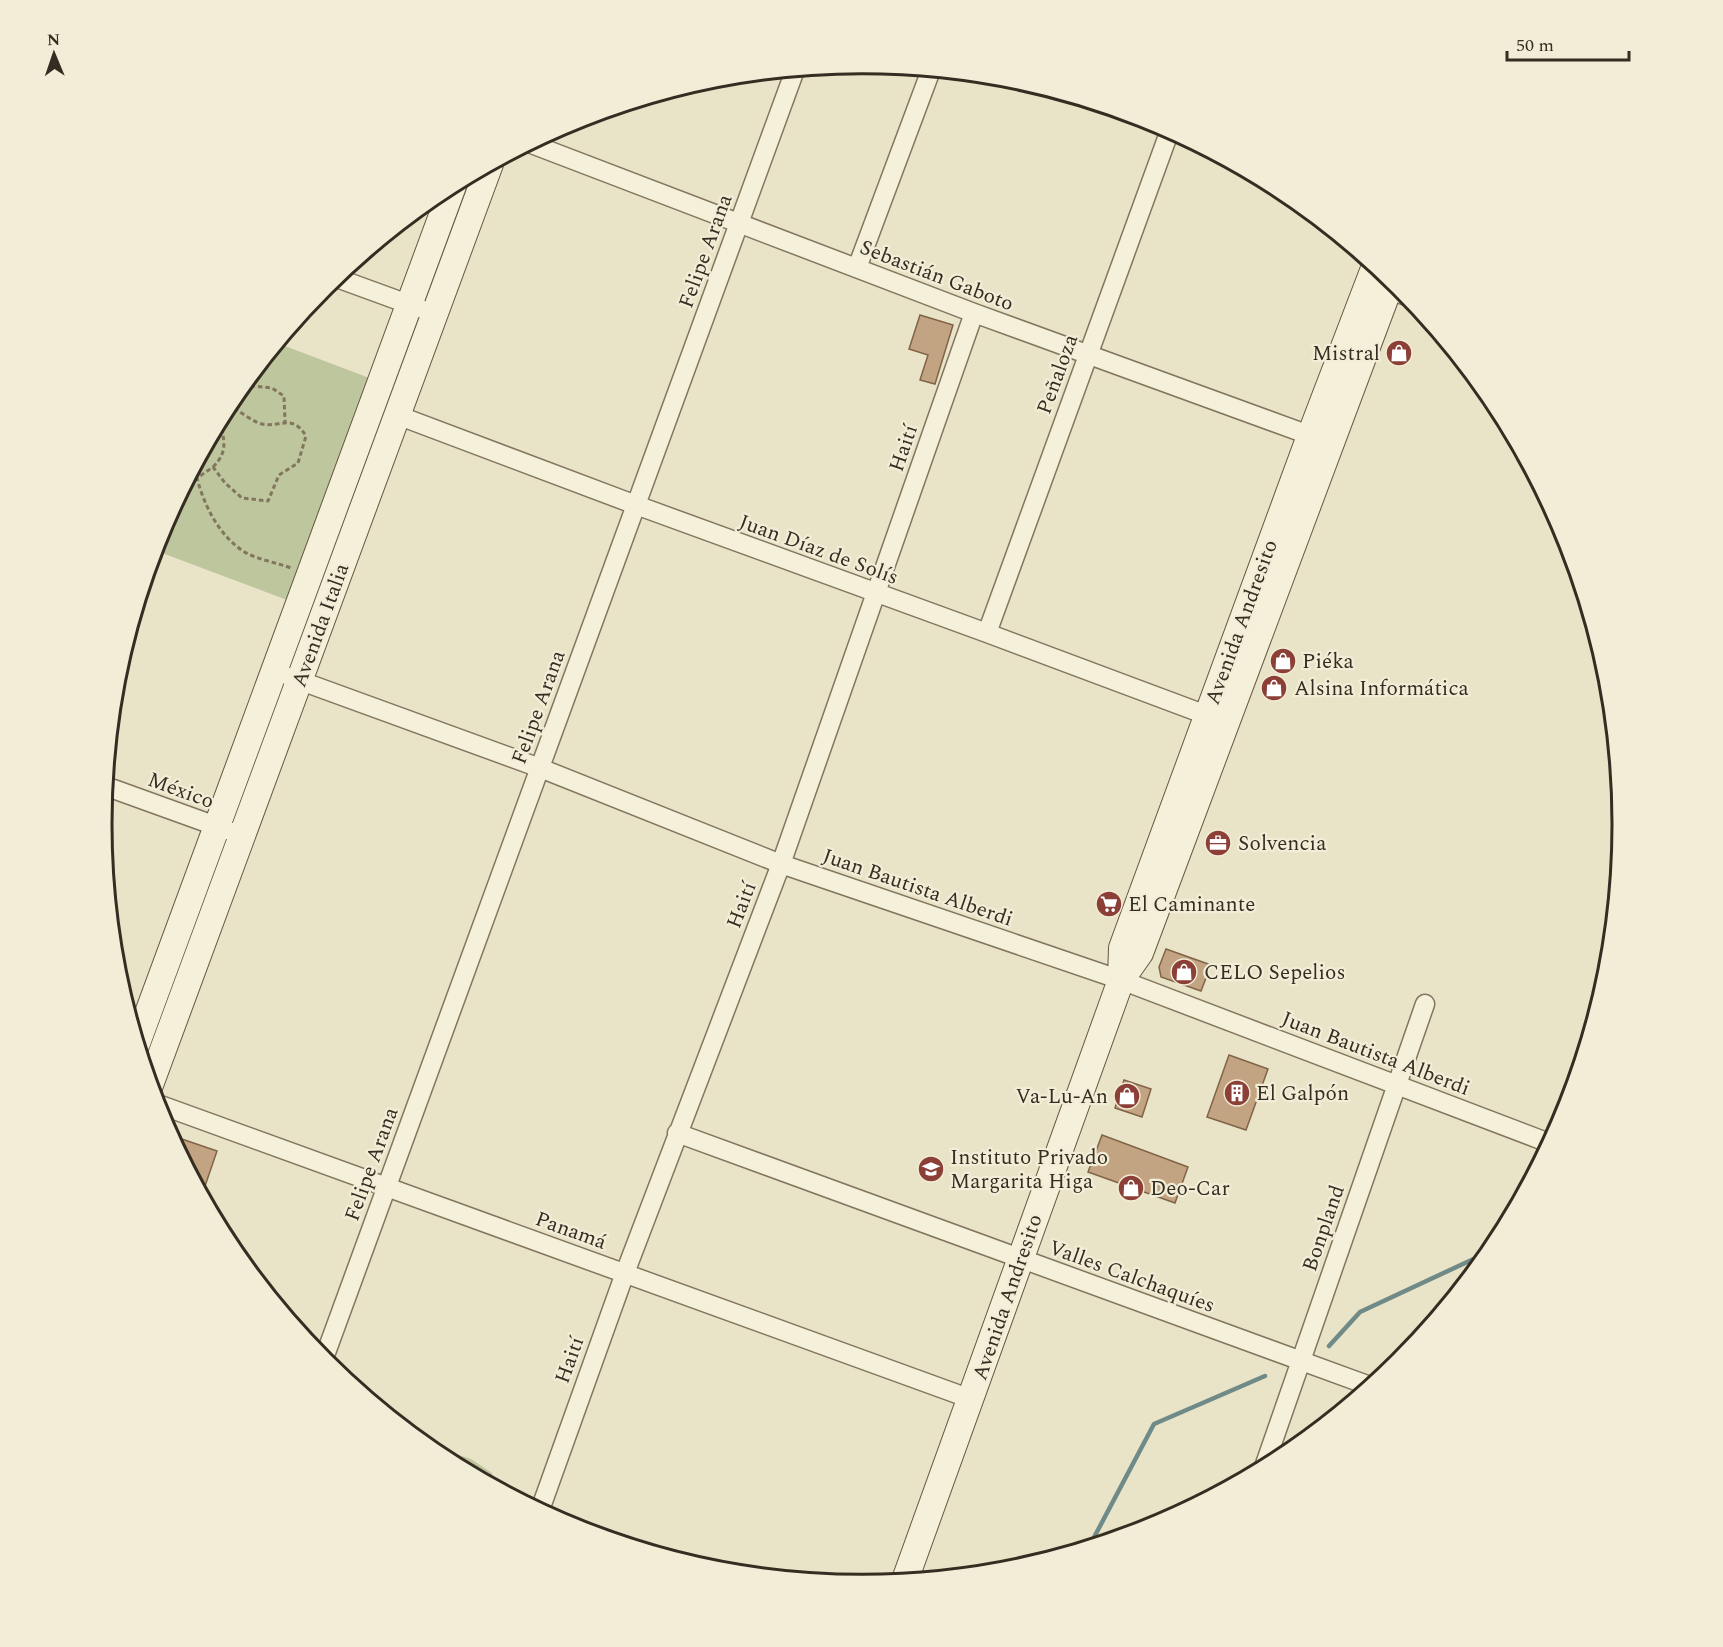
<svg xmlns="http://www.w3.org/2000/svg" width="1723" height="1647" font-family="Spectral,serif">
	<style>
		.green { fill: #bdc69d }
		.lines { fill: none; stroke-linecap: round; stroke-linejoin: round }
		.stream { stroke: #708b87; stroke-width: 4.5 }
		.building { fill: #c3a482; stroke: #806448; stroke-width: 1.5 }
		.lane-casing { stroke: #83765f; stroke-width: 12 }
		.street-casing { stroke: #83765f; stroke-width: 21 }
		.secondary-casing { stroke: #655742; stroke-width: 28 }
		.path { stroke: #83765f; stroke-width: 3; stroke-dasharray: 4.5 3; stroke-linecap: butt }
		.lane { stroke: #f5f0da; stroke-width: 9 }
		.street { stroke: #f5f0da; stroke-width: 18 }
		.secondary { stroke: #f5f0da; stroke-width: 26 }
		.labels { text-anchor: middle; stroke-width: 4.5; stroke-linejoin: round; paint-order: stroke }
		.street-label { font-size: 21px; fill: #352d21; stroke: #f2edd7 }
		.poi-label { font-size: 21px; fill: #352d21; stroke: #f2edd7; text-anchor: start }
		.rim { fill: none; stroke: #352d21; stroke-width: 3 }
	</style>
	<rect width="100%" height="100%" fill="#e9e3c8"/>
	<path class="green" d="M277,343L372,379L287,600L154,550L159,532L229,401Z
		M423,1443L471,1459L492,1473L494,1485L439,1456Z"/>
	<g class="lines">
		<path class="stream" d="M1329,1346L1360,1312L1480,1256L1499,1236
			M1090,1545L1154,1424L1265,1376"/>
	</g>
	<path class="building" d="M920,315L953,325L935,384L920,380L928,355L909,349Z
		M1166,949L1211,965L1201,991L1161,977L1159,967Z
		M1229,1055L1268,1069L1246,1130L1207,1117Z
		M1124,1080L1151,1089L1142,1117L1115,1108Z
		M170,1135L217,1151L202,1195L180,1154Z
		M1102,1135L1188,1167L1175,1203L1088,1172Z"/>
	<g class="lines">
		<defs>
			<path id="lane" d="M1582,595V593"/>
			<path id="street" d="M529,143L974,313L1320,439
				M857,268L931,70
				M334,277L419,308
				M1379,286L1409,297
				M397,415L636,505L987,633L1217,719
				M987,633L1170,130
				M290,677L540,768L781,864L1121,980L1549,1143
				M105,786L227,830
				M155,1103L971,1399
				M677,1133L1370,1386
				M323,1361L795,70
				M1264,1467L1425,1004
				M540,1510L625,1273L781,864L974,313"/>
			<path id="secondary" d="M1121,980L1122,948L1310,436L1375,266
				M137,1043L454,183
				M150,1085L490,164
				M905,1580L1121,980L1140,953L1392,280"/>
		</defs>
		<use href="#lane" class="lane-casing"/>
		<use href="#street" class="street-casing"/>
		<use href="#secondary" class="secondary-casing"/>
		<path class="path" d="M243,385L272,388L284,396L285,422
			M228,404C236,409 253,422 262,424C280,428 292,413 306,436L298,463L279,475L268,501L242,498L225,483L213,467L197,478C204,505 218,534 243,551C255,559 278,563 291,568
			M213,467C229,451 224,439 219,419
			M188,478H197"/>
		<use href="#lane" class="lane"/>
		<use href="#street" class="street"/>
		<use href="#secondary" class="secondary"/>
	</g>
	<defs>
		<symbol id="shop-disc" viewBox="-11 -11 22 22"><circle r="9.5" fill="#8b3f36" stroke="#f2edd7"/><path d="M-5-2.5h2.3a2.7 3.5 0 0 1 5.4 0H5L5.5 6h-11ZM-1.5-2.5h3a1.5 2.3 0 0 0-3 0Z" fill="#fff"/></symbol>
		<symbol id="office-disc" viewBox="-11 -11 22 22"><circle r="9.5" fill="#8b3f36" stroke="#f2edd7"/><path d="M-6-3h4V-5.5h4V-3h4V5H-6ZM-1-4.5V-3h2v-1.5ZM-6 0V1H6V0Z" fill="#fff"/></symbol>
		<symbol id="supermarket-disc" viewBox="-11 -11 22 22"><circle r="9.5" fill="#8b3f36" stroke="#f2edd7"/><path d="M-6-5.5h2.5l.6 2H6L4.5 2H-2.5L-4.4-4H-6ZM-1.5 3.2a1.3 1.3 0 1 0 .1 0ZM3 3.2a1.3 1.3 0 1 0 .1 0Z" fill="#fff"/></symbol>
		<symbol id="building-disc" viewBox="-11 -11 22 22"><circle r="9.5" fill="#8b3f36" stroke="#f2edd7"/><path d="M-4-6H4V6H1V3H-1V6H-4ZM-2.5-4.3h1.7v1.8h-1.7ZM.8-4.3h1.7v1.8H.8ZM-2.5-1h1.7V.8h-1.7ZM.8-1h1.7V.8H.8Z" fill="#fff"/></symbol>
		<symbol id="school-disc" viewBox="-11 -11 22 22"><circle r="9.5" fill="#8b3f36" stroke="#f2edd7"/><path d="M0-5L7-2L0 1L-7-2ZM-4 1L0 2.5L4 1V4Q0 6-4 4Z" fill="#fff"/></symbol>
	</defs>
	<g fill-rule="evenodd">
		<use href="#shop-disc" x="1384" y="338" width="30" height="30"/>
		<use href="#shop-disc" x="1268" y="646" width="30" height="30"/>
		<use href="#shop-disc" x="1259" y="673" width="30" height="30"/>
		<use href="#office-disc" x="1203" y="828" width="30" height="30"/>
		<use href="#supermarket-disc" x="1094" y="889" width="30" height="30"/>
		<use href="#shop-disc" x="1169" y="957" width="30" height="30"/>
		<use href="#building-disc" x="1222" y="1078" width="30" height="30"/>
		<use href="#shop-disc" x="1112" y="1081" width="30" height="30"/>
		<use href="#school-disc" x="916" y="1154" width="30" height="30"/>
		<use href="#shop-disc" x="1116" y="1173" width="30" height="30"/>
	</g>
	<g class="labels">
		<g class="street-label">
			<text transform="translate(705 251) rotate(-70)" y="7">Felipe Arana</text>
			<text transform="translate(937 275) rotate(21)" y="7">Sebastián Gaboto</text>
			<text transform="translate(1057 374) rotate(-70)" y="7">Peñaloza</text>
			<text transform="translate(903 448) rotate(-71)" y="7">Haití</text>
			<text transform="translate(819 549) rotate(20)" y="7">Juan Díaz de Solís</text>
			<text transform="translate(1241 622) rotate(-70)" y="7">Avenida Andresito</text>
			<text transform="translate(320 625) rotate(-70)" y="7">Avenida Italia</text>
			<text transform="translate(538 707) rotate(-70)" y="7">Felipe Arana</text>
			<text transform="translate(181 790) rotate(20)" y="7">México</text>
			<text transform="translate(918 887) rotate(19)" y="7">Juan Bautista Alberdi</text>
			<text transform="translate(741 905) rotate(-69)" y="7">Haití</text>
			<text transform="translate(1376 1053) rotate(21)" y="7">Juan Bautista Alberdi</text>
			<text transform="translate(371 1164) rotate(-70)" y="7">Felipe Arana</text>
			<text transform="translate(1323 1228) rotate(-71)" y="7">Bonpland</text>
			<text transform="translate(571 1230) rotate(20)" y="7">Panamá</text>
			<text transform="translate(1132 1276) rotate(20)" y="7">Valles Calchaquíes</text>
			<text transform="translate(1007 1297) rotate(-71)" y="7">Avenida Andresito</text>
			<text transform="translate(569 1360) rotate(-70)" y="7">Haití</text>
		</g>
		<g class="poi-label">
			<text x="1380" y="360" text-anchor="end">Mistral</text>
			<text x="1302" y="668">Piéka</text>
			<text x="1294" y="695">Alsina Informática</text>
			<text x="1238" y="850">Solvencia</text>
			<text x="1128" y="911">El Caminante</text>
			<text x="1204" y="979">CELO Sepelios</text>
			<text x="1256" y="1100">El Galpón</text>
			<text x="1108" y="1103" text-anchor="end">Va-Lu-An</text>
			<text x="950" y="1164">Instituto Privado<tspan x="950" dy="24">Margarita Higa</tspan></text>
			<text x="1150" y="1195">Deo-Car</text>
		</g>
	</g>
	<path d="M0 0H1723V1647H0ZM112 824a750 750 0 1 1 1500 0a750 750 0 1 1-1500 0Z" fill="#f2edd7" fill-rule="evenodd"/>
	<path class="rim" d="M112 824a750 750 0 1 1 1500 0a750 750 0 1 1-1500 0Z"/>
	<g transform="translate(54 54) rotate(358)" stroke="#f2edd7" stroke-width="4.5" paint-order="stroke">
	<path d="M0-4.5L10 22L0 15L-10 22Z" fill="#352d21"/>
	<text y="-9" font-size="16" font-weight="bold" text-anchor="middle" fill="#352d21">N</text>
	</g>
	<path d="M1507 51v9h122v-9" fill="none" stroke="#352d21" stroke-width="3"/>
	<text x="1516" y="51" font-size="18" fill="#352d21" stroke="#f2edd7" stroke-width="4.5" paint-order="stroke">50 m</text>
</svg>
